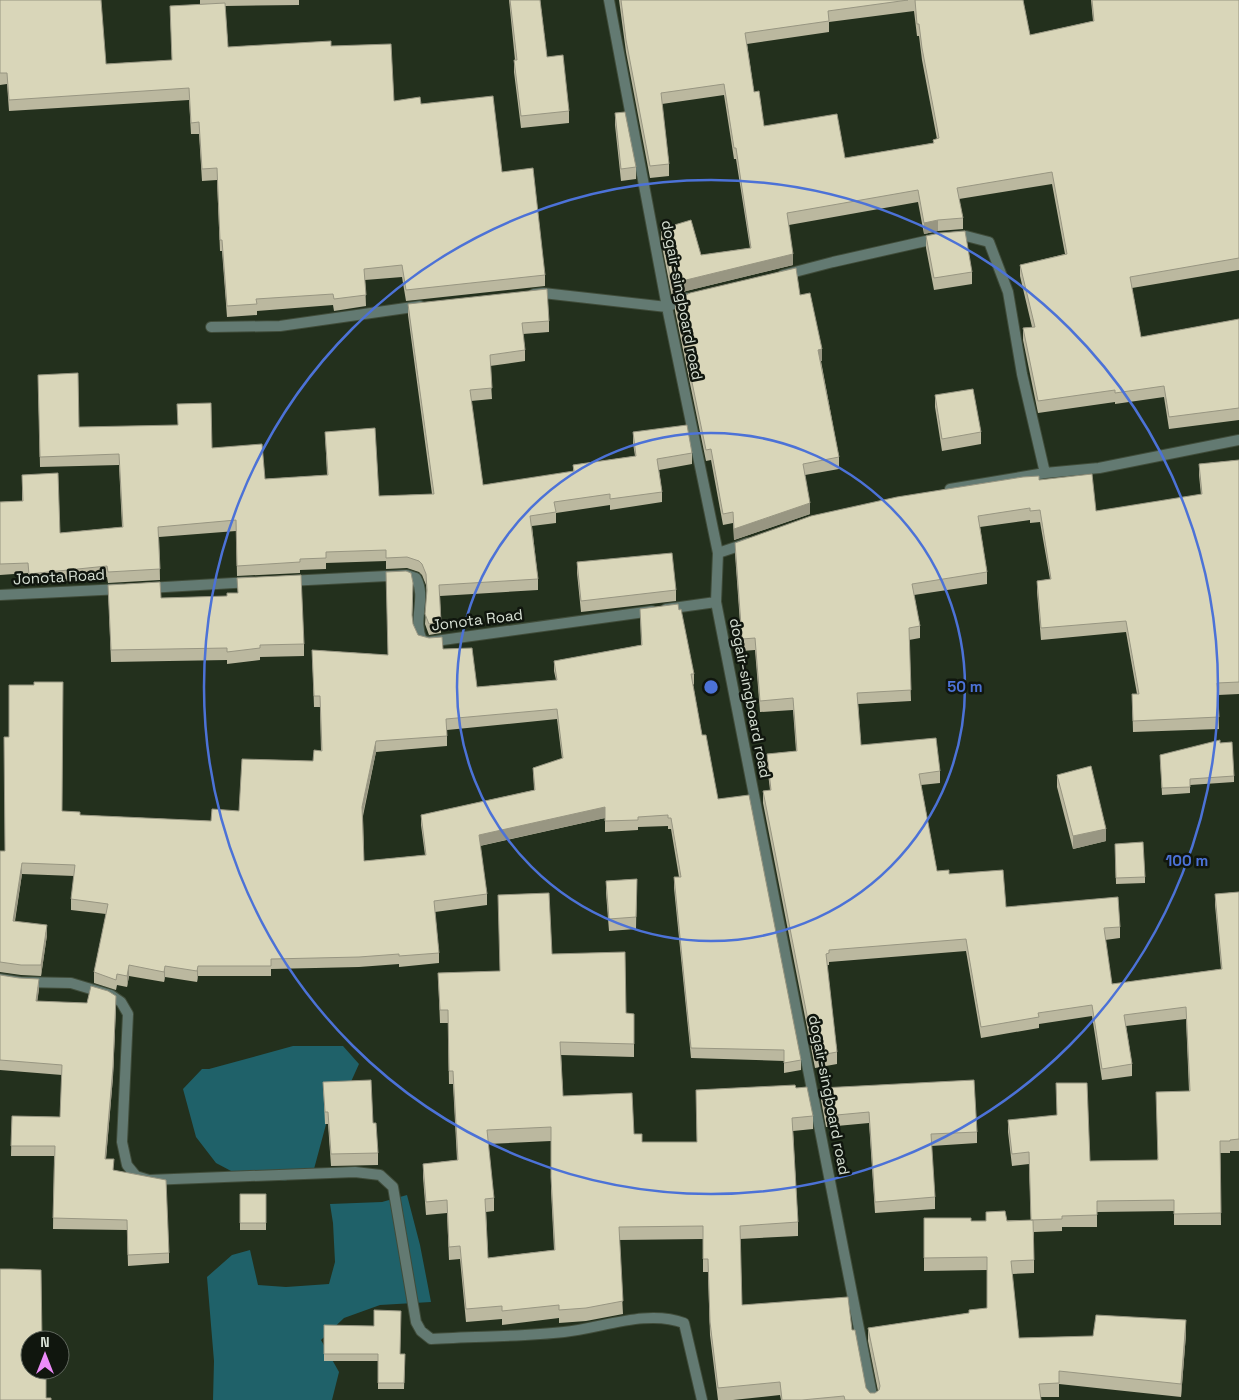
<svg xmlns="http://www.w3.org/2000/svg" width="1239" height="1400" font-family="'Space Grotesk',sans-serif">
	<style>
		.water { fill: #1f6169 }
		.lines { fill: none; stroke-linecap: round; stroke-linejoin: round }
		.minor-casing { stroke: #404c3a; stroke-width: 12 }
		.minor { stroke: #637a72; stroke-width: 10 }
		.wall { fill: #bbb89f; fill-rule: evenodd }
		.shaded-wall { fill: #989682 }
		.building { fill: #d9d6b9; stroke: #989682; fill-rule: evenodd }
		.ring { fill: none; stroke: #4c72d7; stroke-width: 2.5 }
		.labels { text-anchor: middle; stroke-width: 5; stroke-linejoin: round; paint-order: stroke }
		.street-label { font-size: 15px; fill: #d7e0d4; stroke: #10160e }
		.centre { fill: #4c72d7; stroke: #10160e; stroke-width: 2.5 }
		.ring-label { font-size: 15px; text-anchor: middle; font-weight: bold; fill: #4c72d7; stroke: #10160e; stroke-width: 5; stroke-linejoin: round; paint-order: stroke }
	</style>
	<rect width="100%" height="100%" fill="#23301d"/>
	<path class="water" d="M293,1046H343L359,1064L345,1095L328,1117L314,1169L285,1181H250L216,1163L196,1137L183,1089L202,1069H209Z
		M407,1195L420,1245L431,1302L380,1305L344,1318L321,1340L339,1372L332,1400H213L214,1361L207,1277L232,1255L250,1250L258,1285L286,1287L329,1284L335,1262L333,1223L330,1204L382,1202Z"/>
	<g class="lines">
		<defs>
			<path id="minor" d="M609,0L667,307L718,553L716,602L873,1400
				M954,237L966,236L989,242L1008,292L1022,374L1045,473L1099,468L1239,440
				M783,275L833,262L939,238
				M534,294L543,293L667,307L687,298
				M211,327L280,326L420,306
				M950,489L1045,473
				M718,553L748,543
				M288,581L407,575L416,578C427,598 412,620 422,640L428,642L652,611
				M148,588L251,582
				M0,595L121,589
				M666,609L716,602
				M0,979L20,982L71,983L111,995L121,1002L128,1014L122,1142L127,1165L136,1176L149,1180L355,1172L380,1175L393,1187L416,1322L421,1331L431,1339C475,1336 520,1337 564,1332C602,1328 647,1309 684,1323L702,1400"/>
		</defs>
		<use href="#minor" class="minor-casing"/>
		<use href="#minor" class="minor"/>
	</g>
	<path class="wall" d="M0,0L106,64L172,60L170,6L200,5V0H299V5L225,6L228,47L331,46L394,101L421,104L502,172L545,275V286L406,301L402,277L365,280L366,306L334,311L333,305L257,311V315L227,317L222,251H220L217,180L202,181L199,134H191L189,100L9,111L7,84L0,85Z
		M509,0H540L547,57L569,111V123L521,128L514,72V60H515Z
		M619,0H1023L1030,35L1093,21L1091,0H1239V270L1132,288L1141,337L1239,319V420L1169,429L1164,397L1115,404V402L1038,413L1023,340V328L1032,327L1020,276V265L1065,254L1052,184L959,199L963,218V229L938,231L924,234L918,202L789,225L793,265L686,291L672,297L661,241V229L701,255L750,248L736,159H734L724,95L662,104L669,164V176L650,178L626,52ZM914,11L917,36H919L922,60L937,139L933,140V143L845,158L764,126L754,92L747,44L829,32V22Z
		M615,113L636,167V179L621,181L615,125Z
		M926,236L972,272V284L934,290L926,248Z
		M800,295L822,361H821L839,457V469L805,475L810,514L734,540L733,523L723,525L711,460L706,461L675,311V300Z
		M408,304L549,321V332L523,334L525,350V361L490,366L492,399L471,401L483,485L573,472V465L635,456L633,443V432L692,453V464L659,470L662,492V502L610,510V505L556,513V523L532,526L538,579V590L440,596L441,633L429,635L425,624L427,596L426,585L422,575L419,572L407,568L386,569V561L326,563V569L300,570V573L237,576L236,531L159,537L160,580L108,583L107,577L29,585L28,573L0,575V502L22,501V475L60,533L122,527L119,465L40,467L38,375L79,427L212,448L265,479L327,475L325,432L379,496L432,494L408,315Z
		M935,395L981,432V444L942,451L935,407Z
		M1239,460V694L1218,695L1219,729L1133,732L1132,694H1137L1126,632L1041,640L1037,592V581L1050,579L1040,522L1030,523V520L980,527L987,572V584L914,595L920,626V638L909,640L911,701L858,704L861,745L940,771V783L921,785L937,871L949,874L1006,907L1120,927V938L1105,940L1112,984L1221,969L1215,905V894L1239,892V1151H1230V1153H1220L1221,1225H1174V1211L1097,1212V1227H1062V1231L1034,1232V1273L1012,1274L1019,1338L1186,1334L1181,1397L1059,1384V1397H1041V1400H781L780,1395L733,1400H718L710,1335L708,1272H703V1239L619,1240L623,1314L586,1321L559,1323V1318L502,1325V1319L466,1322L460,1259L449,1260L447,1213L426,1215L423,1177V1164L457,1160L453,1084H449L448,1023H440L438,973L500,971L552,954L626,1013L634,1014V1057L561,1055L563,1096L634,1134L642,1142H697L696,1090L796,1088L813,1116V1129L793,1131L798,1222V1236L740,1239L742,1305L852,1330L866,1388L870,1393H875L878,1391L868,1341V1328L969,1313L987,1308V1270L924,1271V1218L971,1221L1031,1220L1029,1164L1012,1166L1008,1132V1120L1090,1161L1157,1160L1189,1091L1186,1019L1126,1026L1132,1064V1076L1102,1080L1092,1016L1039,1024V1028L981,1038L966,951L829,962V965H827L837,1052V1064L815,1068L763,803V791L770,790L767,765V754L796,751L793,710L760,712L755,650L742,651L735,554V543L1039,480L1096,511L1201,495L1199,475V464ZM551,1141V1190L554,1250L488,1258L486,1212L494,1211V1198L488,1144Z
		M577,562L676,590V601L581,612L577,573Z
		M108,585L161,598L304,644V656L260,657V660L227,664V660L111,662Z
		M413,594L412,618L413,624L418,635L443,649L477,687L556,680L554,671V661L641,645L640,609L679,610L694,674V684L693,685L702,735L718,799L801,1060V1070L784,1073V1061L691,1058L674,888V877H679L671,829H668V826L638,827V830L605,832V818L480,846L487,894V905L435,912L439,953V963L399,967V964L359,967L271,969V976H198L197,982L165,977L164,982L129,976L127,987L117,985L116,990L94,983V972L106,914L71,910V899L74,876L22,874L15,921L47,935L41,976L21,975L0,972V851H5L62,811L80,815L211,821L239,811L313,761L321,751L320,707H314L312,650L388,655ZM557,719L562,759L533,768L534,790L421,815V825L425,855L364,861L363,816L376,752L447,746V730Z
		M1220,743L1234,776V782L1190,785V793L1162,795L1160,755Z
		M1057,775L1106,841L1073,849L1057,787Z
		M1115,844L1145,877V883L1116,884Z
		M637,879L636,929L609,931L606,893V881Z
		M0,975L39,989L37,1001L116,1007L113,1077L106,1159L169,1253V1263L128,1266L127,1230L53,1229L54,1156H11L12,1116L60,1117L62,1075L0,1070Z
		M323,1082L373,1123L378,1153V1165L331,1166L328,1124H325Z
		M821,1088L977,1132V1143L931,1146L935,1197V1209L875,1213L869,1123L826,1127L821,1100Z
		M240,1194H266V1230H240Z
		M324,1325L400,1354H405L404,1389H378V1361H324Z"/>
	<path class="shaded-wall" d="M938,220V231L924,234V223Z
		M793,254V265L686,291L672,297V286L686,280Z
		M822,349V361H818V350Z
		M810,503V514L734,540V529Z
		M376,741V752L362,817V807Z
		M605,807V818L479,846V835Z
		M1106,829V841L1073,849V836Z
		M22,863V874L13,931V921Z
		M47,925V935L41,976V965Z
		M129,965V976L127,987V976Z
		M165,966V977L164,982V972Z
		M198,966V976L197,982V971Z
		M39,979V989L36,1012V1001Z
		M116,996L113,1077L105,1169V1159Z
		M1186,1320V1334L1181,1397V1384Z"/>
	<path class="building" d="M0,0H101L106,64L172,60L170,6L225,3L228,47L331,41V46L391,44L394,101L420,97L421,104L493,96L502,172L533,168L545,275L406,290L402,265L364,269L366,295L334,299L333,294L256,299L257,304L227,306L222,240H220L217,168L202,169L199,122L191,123L189,88L9,100L7,73H0Z
		M510,0H540L547,57L563,55L569,111L521,116L514,60H517Z
		M621,0H908L828,11L829,21L745,33L754,92L759,91L764,126L837,114L845,158L934,143L933,140L939,138L922,48L919,24H917L915,0H1023L1030,35L1094,21L1092,0H1239V258L1130,277L1141,337L1239,319V408L1169,417L1164,386L1115,393V390L1038,401L1023,328L1035,327L1020,265L1067,254L1052,172L957,188L963,218L938,220L924,223L918,190L787,213L793,254L686,280L672,286L661,229L691,220L701,255L751,248L736,148H734L724,84L661,93L669,164L650,166L626,40Z
		M625,112L636,167L621,169L615,113Z
		M965,231L972,272L934,278L926,236L940,233Z
		M796,268L800,295L810,293L822,349L818,350L839,457L803,464L810,503L734,529L733,512L723,514L711,449L706,450L675,300L690,293Z
		M547,289L549,321L522,323L525,350L490,355L492,388L470,390L483,485L574,471L573,465L636,456L633,432L687,425L692,453L657,459L662,492L610,499V494L554,502L556,512L530,516L538,579L439,585L441,622L429,624L425,614L427,590L426,574L422,564L419,561L407,557L386,558V550L326,552V558L300,559V562L237,566L236,520L158,527L160,569L108,572L107,566L29,574L28,563L0,564V502L23,501L22,475L58,473L60,533L123,527L119,454L40,457L38,375L78,373L79,427L178,425L177,404L211,403L212,448L262,444L265,479L328,475L325,432L375,428L379,496L434,494L408,304Z
		M973,389L981,432L942,439L935,395Z
		M1239,460V682L1217,683L1219,717L1133,721L1132,694H1139L1126,621L1041,628L1037,581L1051,579L1040,510L1030,511V508L978,516L987,572L912,584L920,626L909,628L911,690L857,693L861,745L936,738L940,771L919,774L937,871L949,870V874L1003,870L1006,907L1118,897L1120,927L1104,928L1112,984L1222,969L1215,894L1239,892V1139L1230,1140V1141H1220L1221,1213L1174,1214V1200L1097,1201V1215L1062,1216V1219L1031,1220L1029,1152L1012,1154L1008,1120L1057,1115L1056,1083H1087L1090,1161L1158,1160L1156,1092L1190,1091L1186,1007L1124,1015L1132,1064L1102,1069L1092,1005L1038,1013L1039,1017L981,1027L966,939L829,950V953L826,954L837,1052L815,1056L763,791L771,790L767,754L797,751L793,698L760,701L755,638L742,639L735,543L811,516L897,497L1023,477L1039,476V480L1092,474L1096,511L1202,494L1199,464Z
		M672,553L676,590L581,601L577,562Z
		M406,571L411,573L413,583L412,615L413,624L418,635L429,638L442,637L443,649L472,648L477,687L557,680L554,661L642,645L640,609L678,604L679,610L681,609L694,674H691L702,735H706L718,799L749,795L801,1060L784,1063V1050L691,1048L674,877H681L671,818H668V815L638,817V820L605,821V807L479,835L487,894L434,901L439,953L399,956V954L359,957L271,959V966H198L197,971L165,966L164,972L129,965L127,976L117,974L116,980L94,972L108,904L71,899L75,865L22,863L13,921L47,925L41,965H21L0,962V851H5L4,737H9V685H34V682H63L62,811L80,812V815L211,821L212,809L239,811L242,759L313,761L314,750L322,751L320,696H314L312,650L388,655L386,572ZM557,709L563,758L533,768L535,790L421,815L426,855L364,861L362,807L376,741L447,736L446,719Z
		M301,575L304,644L260,645V648L227,652V648L111,650L108,585L160,582L161,598L227,596V593H238L237,578Z
		M1220,740V743L1232,742L1234,776L1190,779V787L1162,788L1160,755Z
		M1091,766L1106,829L1073,836L1057,775Z
		M1143,842L1145,877L1116,878L1115,844Z
		M637,879L636,917L609,919L606,881Z
		M549,893L552,954L625,952L626,1013L634,1014V1044L560,1042L563,1096L632,1093L634,1134H642V1142H697L696,1090L795,1085L796,1088L807,1087L813,1116L792,1118L798,1222L740,1226L742,1305L848,1297L852,1330H855L866,1388L870,1393H875L879,1390L880,1386L868,1328L969,1313V1310L987,1308V1257L924,1258V1218H971V1221H986V1212L1005,1211L1007,1221L1033,1220L1034,1260L1011,1261L1019,1338L1093,1336L1096,1315L1186,1320L1181,1384L1059,1371V1383L1039,1384L1041,1400H845L844,1396L802,1400H782L780,1382L718,1388L710,1322L708,1259H703V1226L619,1227L623,1301L586,1308L559,1310V1305L502,1311V1306L466,1309L460,1246L449,1247L447,1200L426,1202L423,1164L458,1160L453,1071H449L448,1010H440L438,973L500,971L498,895ZM551,1127V1177L555,1250L488,1258L485,1199L494,1198L487,1130Z
		M0,975L19,978L39,979L36,1001L87,1003L91,986L108,991L116,996L113,1067L105,1159H114L113,1170L166,1180L169,1253L128,1255L127,1220L53,1218L55,1146H11L12,1116L60,1117L62,1065L0,1060Z
		M371,1080L373,1123H376L378,1153L331,1154L328,1112H325L323,1082Z
		M974,1080L977,1132L931,1134L935,1197L875,1202L869,1112L826,1116L821,1088Z
		M240,1194H266V1223H240Z
		M0,1269H11L41,1270L42,1340H30V1370H46V1398H51V1400H0Z
		M374,1310L401,1311L400,1354H405L404,1383H378V1354H324V1325L374,1326Z"/>
	<g class="ring">
		<circle cx="711" cy="687" r="254"/>
		<circle cx="711" cy="687" r="507"/>
	</g>
	<g class="labels">
		<g class="street-label">
			<text transform="translate(682 300) rotate(79)" y="5">dogair-singboard road</text>
			<text transform="translate(59 577) rotate(-3)" y="5">Jonota Road</text>
			<text transform="translate(477 620) rotate(-7)" y="5">Jonota Road</text>
			<text transform="translate(750 698) rotate(79)" y="5">dogair-singboard road</text>
			<text transform="translate(829 1095) rotate(79)" y="5">dogair-singboard road</text>
		</g>
	</g>
	<circle cx="711" cy="687" r="8" class="centre"/>
	<g class="ring-label">
		<text x="965" y="692">50 m</text>
		<text x="1187" y="866">100 m</text>
	</g>
	<g transform="translate(45 1355)"><circle r="24" fill="#10160e" stroke="#60675d"/>
	<path d="M0-4L9 19L0 12L-9 19Z" fill="#ed8cf9"/>
	<text y="-8" font-size="14" font-weight="bold" text-anchor="middle" fill="#d7e0d4">N</text>
	</g>
</svg>
